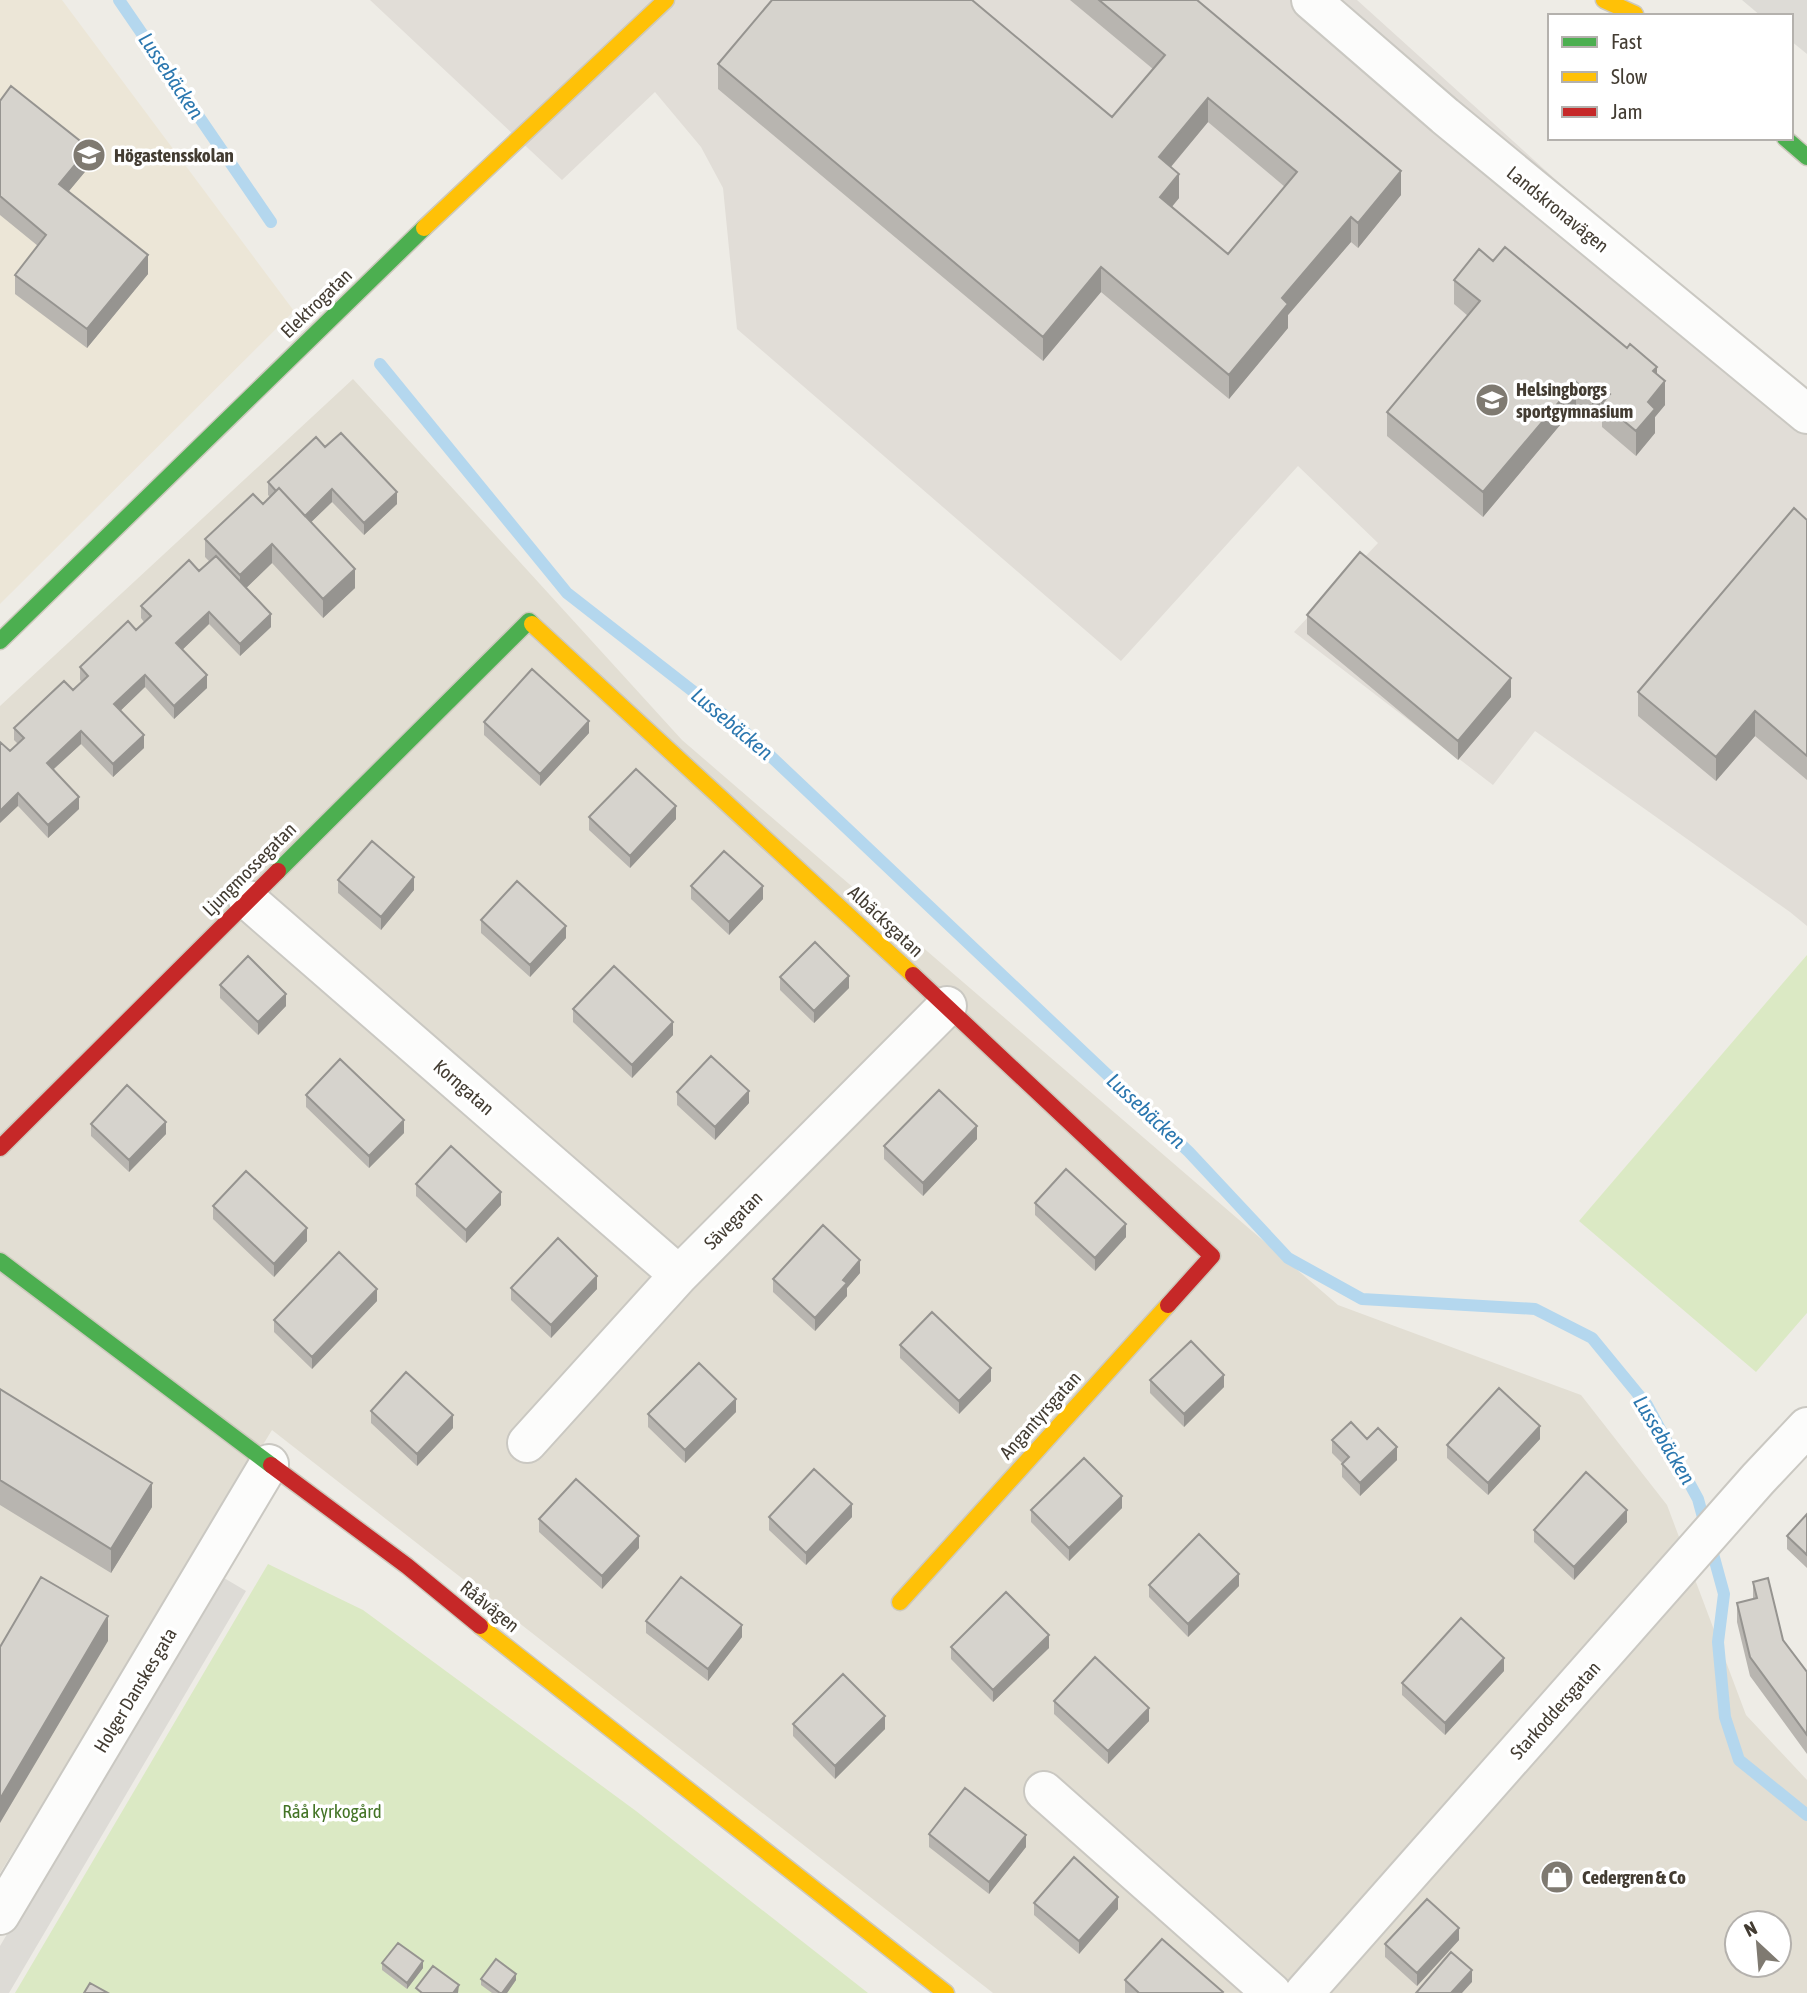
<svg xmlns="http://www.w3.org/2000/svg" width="1807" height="1993" font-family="'Asap Condensed',sans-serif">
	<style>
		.residential { fill: #e2ded3; fill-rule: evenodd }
		.industrial { fill: #e1ddd7 }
		.education { fill: #ece6d7 }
		.green { fill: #dbe9c4 }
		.parking { fill: #dddbd6 }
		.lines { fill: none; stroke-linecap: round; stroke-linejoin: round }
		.stream { stroke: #b4d7ee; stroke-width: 12 }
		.street-casing { stroke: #cac8c2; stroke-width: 42 }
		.fast-casing { stroke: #cdc9bd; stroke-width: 19 }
		.slow-casing { stroke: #cdc9bd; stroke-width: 19 }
		.jam-casing { stroke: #cdc9bd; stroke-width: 19 }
		.street { stroke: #fcfcfb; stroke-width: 38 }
		.fast { stroke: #4caf50; stroke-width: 16 }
		.slow { stroke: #ffc107; stroke-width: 16 }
		.jam { stroke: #c62828; stroke-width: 16 }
		.wall { fill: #b8b5b0; fill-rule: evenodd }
		.shaded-wall { fill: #969490 }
		.building { fill: #d6d3cd; stroke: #969490; stroke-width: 2; fill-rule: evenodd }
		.labels { text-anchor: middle; stroke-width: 7; stroke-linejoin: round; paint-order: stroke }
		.poi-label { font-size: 19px; font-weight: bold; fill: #433c32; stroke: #fff; text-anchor: start }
		.street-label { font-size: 19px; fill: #433c32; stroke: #fff }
		.park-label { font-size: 19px; fill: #437426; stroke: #fff }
		.water-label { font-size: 21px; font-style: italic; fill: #2b77af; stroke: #fff }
	</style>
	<rect width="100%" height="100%" fill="#eeece6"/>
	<path class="residential" d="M353,379L682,740L1338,1305L1581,1395L1667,1505L1746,1715L1807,1780V1993H993L272,1430L0,1873V706ZM1737,1923H1779V1965H1737Z"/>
	<path class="industrial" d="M370,0H1357L1807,407V926L1790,912L1535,731L1493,785L1294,632L1378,543L1298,466L1121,661L737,329L723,188L701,147L655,92L562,180Z"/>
	<path class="education" d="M0,0H62L294,311L0,604Z"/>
	<path class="green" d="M1807,955V1313L1756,1372L1579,1221Z
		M268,1564L363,1610L636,1811L868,1993H15Z"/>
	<path class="parking" d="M1742,0H1807V54L1791,41V16H1761Z
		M219,1575L246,1591L9,1993H0V1946Z"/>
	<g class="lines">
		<path class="stream" d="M119,0L271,222
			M380,364L567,593L744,731L1189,1152L1288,1258L1362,1299L1535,1309L1592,1338L1647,1405L1698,1499L1724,1594L1718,1642L1725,1717L1739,1760L1807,1815"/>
		<defs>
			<path id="street" d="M1311,0L1445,116L1807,414
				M248,900L679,1275
				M527,1443L679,1275L947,1006
				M1044,1791L1272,1993
				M0,1915L269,1464
				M1304,1993L1758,1479L1807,1427"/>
			<path id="fast" d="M1785,138L1807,157
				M0,641L424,228
				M278,871L529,621L532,624
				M0,1261L271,1465"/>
			<path id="slow" d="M1604,0L1635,14
				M424,228L666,0
				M532,624L913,975
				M900,1602L1168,1305
				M480,1626L946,1993"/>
			<path id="jam" d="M913,975L1212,1256L1168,1305
				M0,1148L278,871
				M271,1465L407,1566L480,1626"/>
		</defs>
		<use href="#street" class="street-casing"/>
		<use href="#fast" class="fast-casing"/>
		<use href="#slow" class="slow-casing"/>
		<use href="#jam" class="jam-casing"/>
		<use href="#street" class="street"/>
		<use href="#fast" class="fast"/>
		<use href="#slow" class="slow"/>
		<use href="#jam" class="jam"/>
	</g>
	<path class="wall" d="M1070,0H1197L1401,195L1358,248L1351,242L1288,315V328L1229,399L1101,292L1043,361L718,89V64L1112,117L1153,69ZM1208,122L1285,187L1228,254L1172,207L1179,198L1171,167Z
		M0,101L89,167L68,192L148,274L87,348L15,294V275L38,246L0,215Z
		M1493,261L1657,374L1665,405L1655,417V433L1636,456L1602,427V412L1600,410L1592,420L1576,406L1483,517L1387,436V412L1468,316L1454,304V280Z
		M325,447L397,504L364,535L332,502L311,522L355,588L323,618L272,563L246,588L271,627L240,656L209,624L182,650L207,688L174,719L145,687L120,711L144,748L113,777L81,744L54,769L79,809L48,838L18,806L10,751L18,744L14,740V728L73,690L82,682L80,680V667L136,630L144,622L141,618V606L199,571L210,562L205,557V539L263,504L270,497L268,495V482Z
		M1807,520V780L1755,736L1716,781L1638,716V692Z
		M1307,615L1511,697L1458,760L1307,634Z
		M484,722L589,733L540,786L484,735Z
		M589,817L676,819L630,868L589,830Z
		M338,880L414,890L381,930L338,893Z
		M691,886L763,899L729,935L691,899Z
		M481,920L566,938L530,977L481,933Z
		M780,977L849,988L814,1023L780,990Z
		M220,985L286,1006L258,1035L220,998Z
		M573,1009L673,1035L632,1078L573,1022Z
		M677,1092L749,1103L715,1140L677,1105Z
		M306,1095L404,1133L369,1168L306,1107Z
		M91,1124L166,1134L129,1172L91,1136Z
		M977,1139L923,1196L884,1159V1146Z
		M416,1184L501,1205L466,1243L416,1196Z
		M1035,1203L1126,1237L1095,1271L1035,1215Z
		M213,1206L307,1241L274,1277L213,1219Z
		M860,1273L847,1288V1296L815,1331L773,1292V1279Z
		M511,1288L597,1289L551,1338L511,1300Z
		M377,1301L312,1369L274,1332V1320Z
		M900,1345L991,1381L959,1414L900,1358Z
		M1150,1380L1224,1387L1184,1427L1150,1393Z
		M0,1389L152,1507L111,1573L0,1505Z
		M371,1411L453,1428L417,1466L371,1423Z
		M736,1412L685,1463L648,1427V1414Z
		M1367,1439L1397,1460L1360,1496L1342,1477V1463L1332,1453V1440Z
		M1540,1439L1488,1495L1447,1458V1445Z
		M1122,1508L1069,1561L1031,1522V1510Z
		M1807,1514V1568L1787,1549V1536Z
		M769,1517H852L806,1565L769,1530Z
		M539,1519L639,1548L602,1589L539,1532Z
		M1627,1522L1574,1580L1534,1542V1530Z
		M1753,1582L1783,1640L1807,1672V1754L1750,1676L1737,1622V1603L1753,1599Z
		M1149,1585L1239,1586L1188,1637L1149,1597Z
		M646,1621L742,1637L708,1681L646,1633Z
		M951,1647L1049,1648L993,1702L951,1659Z
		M1504,1671L1445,1735L1402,1695V1683Z
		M1054,1701L1149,1721L1108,1764L1054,1714Z
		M793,1724L885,1729L835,1779L793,1736Z
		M929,1834L1026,1847L989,1894L929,1847Z
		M1034,1903L1118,1909L1079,1954L1034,1915Z
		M1459,1940L1417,1986L1385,1957V1944Z
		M382,1963L423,1968L407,1989L382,1970Z
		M481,1979L516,1980L507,1993H492L481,1985Z
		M1125,1980L1223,1993H1125Z"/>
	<path class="shaded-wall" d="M1208,98V122L1159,181V157Z
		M89,148V167L59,203V184Z
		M1401,171V195L1358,248V223Z
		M1179,174V198L1160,221V197Z
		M1351,217V242L1288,315V328L1229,399V375L1282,298Z
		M148,255V274L87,348V329Z
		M1101,267V292L1043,361V337Z
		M1657,367V390L1665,381V405L1655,417V433L1636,456V431L1648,402L1653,371Z
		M1576,382V406L1483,517V492Z
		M1600,386V410L1592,420V395Z
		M332,489V502L302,531V518Z
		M397,492V504L364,535V523Z
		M272,544V563L240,594V575Z
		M355,569V588L323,618V599Z
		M209,612V624L176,656V643Z
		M271,614V627L240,656V644Z
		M145,675V687L114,717V704Z
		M207,675V688L174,719V706Z
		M1511,678V697L1458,760V741Z
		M1755,711V736L1716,781V757Z
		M589,721V733L540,786V774Z
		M81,731V744L47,775V763Z
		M144,735V748L113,777V764Z
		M18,793V806L0,823V811Z
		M79,797V809L48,838V825Z
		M676,806V819L630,868V856Z
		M414,877V890L381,930V917Z
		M763,886V899L729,935V922Z
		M566,926V938L530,977V965Z
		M849,976V988L814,1023V1011Z
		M286,994V1006L258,1035V1022Z
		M673,1022V1035L632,1078V1065Z
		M749,1091V1103L715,1140V1127Z
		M404,1120V1133L369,1168V1156Z
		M166,1122V1134L129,1172V1160Z
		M977,1126V1139L923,1196V1183Z
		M501,1192V1205L466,1243V1230Z
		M1126,1224V1237L1095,1271V1258Z
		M307,1228V1241L274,1277V1264Z
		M860,1260V1273L847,1288V1296L815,1331V1318L843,1280Z
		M597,1276V1289L551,1338V1325Z
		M377,1289V1301L312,1369V1357Z
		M991,1368V1381L959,1414V1401Z
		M1224,1375V1387L1184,1427V1414Z
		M736,1399V1412L685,1463V1450Z
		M453,1415V1428L417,1466V1454Z
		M1540,1426V1439L1488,1495V1483Z
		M1397,1447V1460L1360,1496V1483Z
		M152,1483V1507L111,1573V1549Z
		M1122,1496V1508L1069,1561V1548Z
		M852,1504V1517L806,1565V1553Z
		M1627,1510V1522L1574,1580V1567Z
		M639,1536V1548L602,1589V1576Z
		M1239,1574V1586L1188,1637V1624Z
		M108,1616V1641L0,1823V1799Z
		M742,1625V1637L708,1681V1669Z
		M1049,1635V1648L993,1702V1690Z
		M1504,1658V1671L1445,1735V1723Z
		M1149,1708V1721L1108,1764V1751Z
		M885,1716V1729L835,1779V1766Z
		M1026,1835V1847L989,1894V1882Z
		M1118,1897V1909L1079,1954V1941Z
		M1459,1928V1940L1417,1986V1973Z
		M423,1961V1968L407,1989V1983Z
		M1472,1970V1982L1462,1993H1451Z
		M516,1974V1980L507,1993H502Z
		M459,1985L458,1993H453Z"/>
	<path class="building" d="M772,0H972L1112,117L1165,55L1099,0H1197L1401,171L1358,223L1351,217L1282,298L1288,304L1229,375L1101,267L1043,337L718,64ZM1208,98L1297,172L1228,254L1160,197L1179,174L1159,157Z
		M11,86L89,148L59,184L148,255L87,329L15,275L46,235L0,196V101Z
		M1505,247L1627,348L1630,344L1657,367L1653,371L1665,381L1648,402L1655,409L1636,431L1602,403L1610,394L1600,386L1592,395L1576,382L1483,492L1387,412L1480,301L1454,280L1479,249L1493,261Z
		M341,433L397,492L364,523L332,489L305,516L279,488L276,491L268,482L316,437L325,447Z
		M279,488L355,569L323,599L272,544L240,575L205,539L253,494L263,504Z
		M1794,508L1807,520V756L1755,711L1716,757L1638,692Z
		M1360,552L1511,678L1458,741L1307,615Z
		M216,556L271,614L240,644L209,612L176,643L207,675L174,706L145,675L114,704L144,735L113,764L81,731L47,763L79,797L48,825L18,793L0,811V742L10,751L24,738L14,728L64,681L73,690L88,676L80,667L128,621L136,630L151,616L141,606L189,560L199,571Z
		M532,669L589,721L540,774L484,722Z
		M636,769L676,806L630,856L589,817Z
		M372,841L414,877L381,917L338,880Z
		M724,851L763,886L729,922L691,886Z
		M517,881L566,926L530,965L481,920Z
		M815,942L849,976L814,1011L780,977Z
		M248,956L286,994L258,1022L220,985Z
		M614,966L673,1022L632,1065L573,1009Z
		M711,1056L749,1091L715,1127L677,1092Z
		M340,1059L404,1120L369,1156L306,1095Z
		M127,1085L166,1122L129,1160L91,1124Z
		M939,1090L977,1126L923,1183L884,1146Z
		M451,1146L501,1192L466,1230L416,1184Z
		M1066,1169L1126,1224L1095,1258L1035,1203Z
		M246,1171L307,1228L274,1264L213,1206Z
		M823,1225L860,1260L843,1280L847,1283L815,1318L773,1279Z
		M558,1238L597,1276L551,1325L511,1288Z
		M339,1252L377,1289L312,1357L274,1320Z
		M932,1312L991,1368L959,1401L900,1345Z
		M1191,1341L1224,1375L1184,1414L1150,1380Z
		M699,1363L736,1399L685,1450L648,1414Z
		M406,1372L453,1415L417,1454L371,1411Z
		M1499,1388L1540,1426L1488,1483L1447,1445Z
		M0,1389L152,1483L111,1549L0,1480Z
		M1351,1422L1367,1439L1378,1428L1397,1447L1360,1483L1342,1464L1349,1457L1332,1440Z
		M1084,1458L1122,1496L1069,1548L1031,1510Z
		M814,1469L852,1504L806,1553L769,1517Z
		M1586,1472L1627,1510L1574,1567L1534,1530Z
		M576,1479L639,1536L602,1576L539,1519Z
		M1807,1514V1555L1787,1536Z
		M1199,1534L1239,1574L1188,1624L1149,1585Z
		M41,1577L108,1616L0,1799V1647Z
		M681,1577L742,1625L708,1669L646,1621Z
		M1768,1578L1783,1640L1807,1672V1735L1750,1657L1737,1603L1757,1598L1753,1582Z
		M1006,1592L1049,1635L993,1690L951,1647Z
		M1461,1618L1504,1658L1445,1723L1402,1683Z
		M1095,1657L1149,1708L1108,1751L1054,1701Z
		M843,1674L885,1716L835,1766L793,1724Z
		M965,1788L1026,1835L989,1882L929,1834Z
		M1074,1857L1118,1897L1079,1941L1034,1903Z
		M1427,1899L1459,1928L1417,1973L1385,1944Z
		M1162,1939L1223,1992L1222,1993H1139L1125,1980Z
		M398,1943L423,1961L407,1983L382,1963Z
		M1451,1952L1472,1970L1451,1993H1416Z
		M496,1959L516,1974L502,1993H500L481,1979Z
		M433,1966L459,1985L453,1993H422L416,1988Z
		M90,1983L108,1993H84Z"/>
	<defs>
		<symbol id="school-disc" viewBox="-11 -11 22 22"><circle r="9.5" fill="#7f7a71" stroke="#fff"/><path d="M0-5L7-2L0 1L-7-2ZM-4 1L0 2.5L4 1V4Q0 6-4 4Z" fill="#fff"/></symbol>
		<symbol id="shop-disc" viewBox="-11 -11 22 22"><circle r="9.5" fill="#7f7a71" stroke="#fff"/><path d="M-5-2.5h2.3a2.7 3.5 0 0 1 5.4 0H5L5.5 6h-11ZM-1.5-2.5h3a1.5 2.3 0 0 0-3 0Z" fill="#fff"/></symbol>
	</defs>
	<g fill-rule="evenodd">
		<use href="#school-disc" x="70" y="136" width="38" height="38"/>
		<use href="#school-disc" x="1473" y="381" width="38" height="38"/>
		<use href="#shop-disc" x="1538" y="1858" width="38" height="38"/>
	</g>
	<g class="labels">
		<g class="poi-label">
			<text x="114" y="162">Högastensskolan</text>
			<text x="1516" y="396">Helsingborgs<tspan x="1516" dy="22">sportgymnasium</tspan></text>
			<text x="1582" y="1884">Cedergren &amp; Co</text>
		</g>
		<g class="street-label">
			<text transform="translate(1558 209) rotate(39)" y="7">Landskronavägen</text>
			<text transform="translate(316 303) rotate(-44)" y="7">Elektrogatan</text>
			<text transform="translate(249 869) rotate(-45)" y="7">Ljungmossegatan</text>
			<text transform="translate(886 921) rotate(43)" y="7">Albäcksgatan</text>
			<text transform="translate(464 1087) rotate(41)" y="7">Korngatan</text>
			<text transform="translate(733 1220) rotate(-45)" y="7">Sävegatan</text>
			<text transform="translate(1040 1415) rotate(-48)" y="7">Angantyrsgatan</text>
			<text transform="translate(490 1606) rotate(39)" y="7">Rååvägen</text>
			<text transform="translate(135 1690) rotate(-59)" y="7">Holger Danskes gata</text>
			<text transform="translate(1555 1710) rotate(-48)" y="7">Starkoddersgatan</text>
		</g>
		<g class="park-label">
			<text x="332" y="1818">Råå kyrkogård</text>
		</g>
		<g class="water-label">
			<text transform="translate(171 76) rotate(56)" y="7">Lussebäcken</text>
			<text transform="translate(732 724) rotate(40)" y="7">Lussebäcken</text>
			<text transform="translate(1146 1111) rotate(43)" y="7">Lussebäcken</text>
			<text transform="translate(1664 1440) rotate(59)" y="7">Lussebäcken</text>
		</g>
	</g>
	<rect x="1548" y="14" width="245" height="126" fill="#ffffff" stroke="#b4b1ad" stroke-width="2"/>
	<rect x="1562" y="37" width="35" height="10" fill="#4caf50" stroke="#b4b1ad" stroke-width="2"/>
	<text x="1611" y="49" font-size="21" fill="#433c32">Fast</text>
	<rect x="1562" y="72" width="35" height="10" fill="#ffc107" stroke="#b4b1ad" stroke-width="2"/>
	<text x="1611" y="84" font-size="21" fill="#433c32">Slow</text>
	<rect x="1562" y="107" width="35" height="10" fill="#c62828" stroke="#b4b1ad" stroke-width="2"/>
	<text x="1611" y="119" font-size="21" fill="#433c32">Jam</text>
	<g transform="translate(1758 1944) rotate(334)"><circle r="33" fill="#ffffff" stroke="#b4b1ad" stroke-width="2"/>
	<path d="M0-5L12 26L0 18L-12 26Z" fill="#7f7a71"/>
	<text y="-10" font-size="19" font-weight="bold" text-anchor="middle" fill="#433c32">N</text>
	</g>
</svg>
